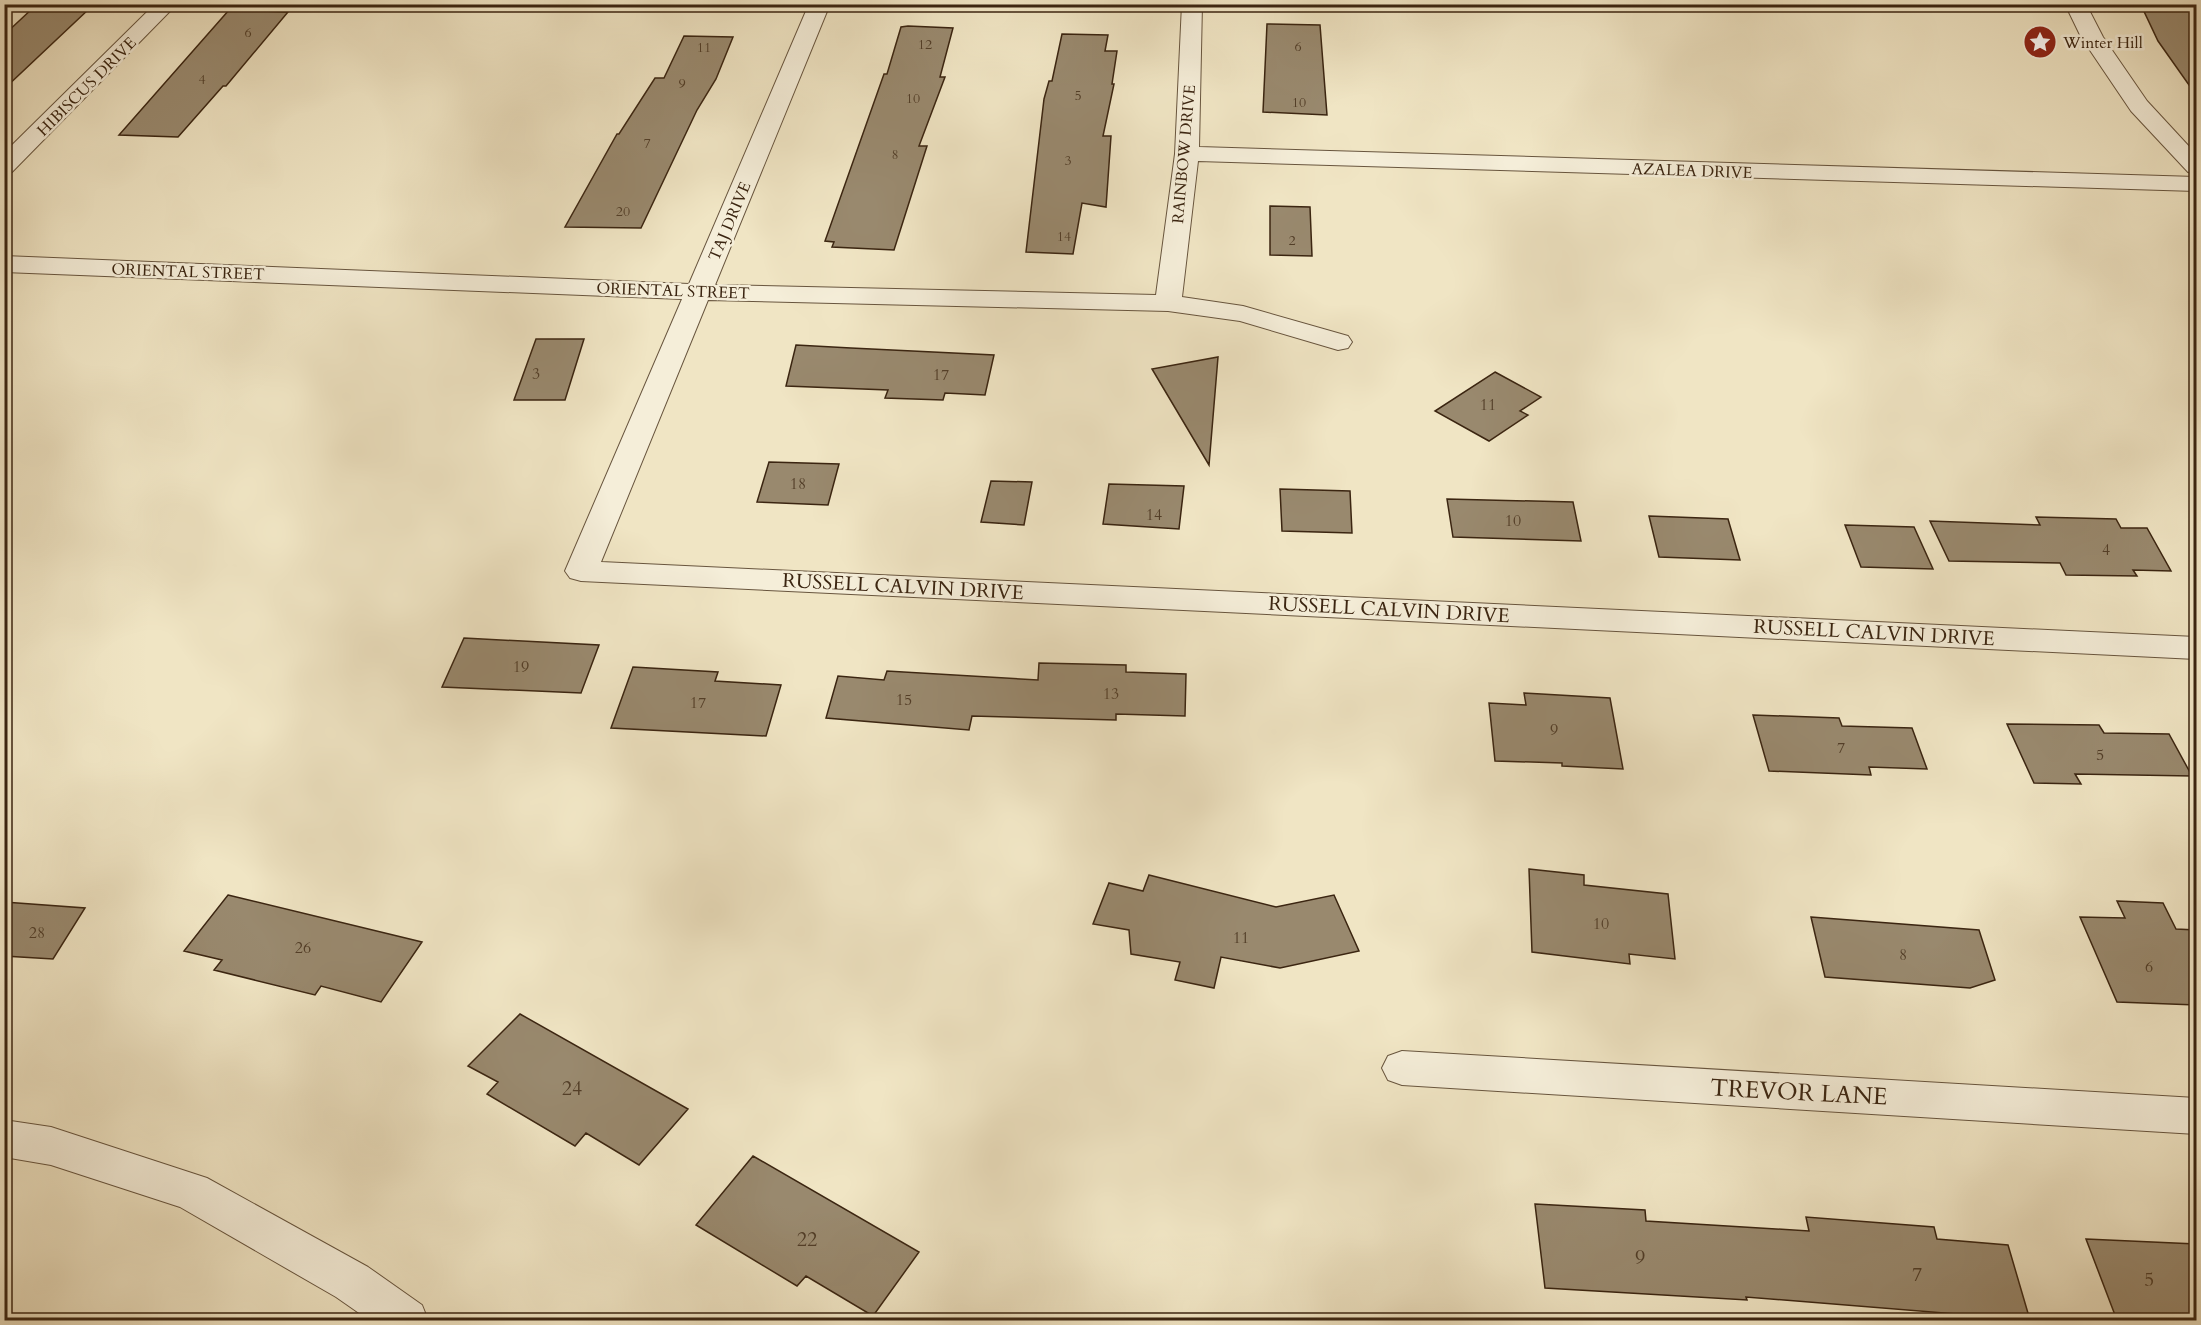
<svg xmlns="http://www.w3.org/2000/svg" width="2201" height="1325" font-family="Cardo,serif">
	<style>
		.building { fill: #99896e; stroke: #3b2511; stroke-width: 1.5 }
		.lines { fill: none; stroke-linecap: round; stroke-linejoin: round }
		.minor-casing { stroke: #68553e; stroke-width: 2 }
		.minor { fill: #f5eed9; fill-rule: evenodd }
		.labels { text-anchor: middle; stroke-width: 5; stroke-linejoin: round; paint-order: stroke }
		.far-number-label { font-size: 14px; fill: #523e28 }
		.far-poi-label { font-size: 16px; fill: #3b2511; stroke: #f5eed9; text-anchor: start }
		.far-street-label { font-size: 16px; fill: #3b2511; stroke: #f5eed9 }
		.number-label { font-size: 16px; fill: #523e28 }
		.street-label { font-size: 20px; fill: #3b2511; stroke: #f5eed9 }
		.near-number-label { font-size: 20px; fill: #523e28 }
		.near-street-label { font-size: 24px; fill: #3b2511; stroke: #f5eed9 }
	</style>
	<rect width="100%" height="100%" fill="#f0e5c4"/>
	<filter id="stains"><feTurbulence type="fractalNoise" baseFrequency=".00333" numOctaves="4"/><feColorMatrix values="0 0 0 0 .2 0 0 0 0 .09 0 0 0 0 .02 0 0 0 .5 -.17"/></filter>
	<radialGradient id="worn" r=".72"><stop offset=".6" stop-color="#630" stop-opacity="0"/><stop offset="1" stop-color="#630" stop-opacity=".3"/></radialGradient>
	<path class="building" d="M2141,5L2196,10V95L2158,41Z
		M34,7L90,8L4,89V35Z
		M229,10L288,12L226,86H223L178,137L119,135Z
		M1267,24L1320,25L1327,115L1263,112Z
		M908,26L953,28L940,77H945L919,146H927L894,250L832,247L834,242L825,241L884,74H887L901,27Z
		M1062,34L1108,35L1105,51H1117L1112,84H1114L1103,136H1111L1106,207L1082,203L1073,254L1026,252L1044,99L1049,81H1052Z
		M684,36L733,37L716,79L697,110L641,228L565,227L617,134H619L655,78H664Z
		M1270,206L1310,207L1312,256L1270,255Z
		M536,339H584L565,400H514Z
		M796,345L851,348L994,355L985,395L945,393L943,400L885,398L888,390L786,386Z
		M1218,357L1209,465L1152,369Z
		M1495,372L1541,397L1520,411L1528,415L1489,441L1435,411Z
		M769,462L839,464L828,505L757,502Z
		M991,481L1032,482L1024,525L981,522Z
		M1109,484L1184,486L1179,529L1103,524Z
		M1280,489L1350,491L1352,533L1282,531Z
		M1447,499L1573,502L1581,541L1453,537Z
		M1649,516L1728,519L1740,560L1659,557Z
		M2036,517L2116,519L2121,528H2147L2171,571L2133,570L2137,576L2066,575L2060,563L1949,561L1930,521L2040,525Z
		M1845,525L1914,527L1933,569L1861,567Z
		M464,638L599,645L581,693L442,687Z
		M1039,663L1126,665V672L1186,674L1185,716L1116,714V720L972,716L969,730L826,718L838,676L884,680L887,671L1038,680Z
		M633,667L718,672L715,681L781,685L766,736L611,728Z
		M1524,693L1610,698L1623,769L1562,766V763L1495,761L1489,703L1526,705Z
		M1753,715L1839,718L1842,726L1912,728L1927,769L1869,767L1871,775L1769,771Z
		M2007,724L2099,725L2104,733L2169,734L2192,776L2075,774L2081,784L2034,783Z
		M1529,869L1584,875V885L1668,894L1675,959L1629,954L1630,964L1532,952Z
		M1149,875L1276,907L1334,895L1359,951L1280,968L1221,957L1214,988L1175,980L1180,962L1131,954L1129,930L1093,924L1109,883L1143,891Z
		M228,895L422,942L381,1002L321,986L315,995L214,970L222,960L184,951Z
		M2117,901L2163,903L2176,929L2196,930V1005L2117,1002L2080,917L2125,918Z
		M4,902L85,908L53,959L4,956Z
		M1811,917L1979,930L1995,980L1970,988L1825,977Z
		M520,1014L688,1109L639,1165L586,1133L575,1146L487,1094L498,1082L468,1066Z
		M753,1156L919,1252L873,1316L806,1276L797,1286L696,1225Z
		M1535,1204L1645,1210L1646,1221L1809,1231L1806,1217L1934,1227L1937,1239L2008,1245L2030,1320L1746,1297L1747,1300L1545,1288Z
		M2086,1239L2196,1244V1319L2115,1315Z"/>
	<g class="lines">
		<defs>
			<path id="minor" d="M155,4H177L12,172L4,174V153Z
				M809,4H830L715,285L1156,295L1175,154L1182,4H1202L1199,147L2196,177V191L1198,161L1182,297L1243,306L1348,336L1352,342L1348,348L1338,350L1240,321L1168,311L708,300L601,562L2196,637V659L581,581L570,578L565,571L682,299L4,272V256L689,284Z
				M2065,4H2086L2103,37L2147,101L2196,154V174L2188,172L2131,111L2081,37Z
				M1402,1051L2196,1098V1134L1402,1085L1388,1080L1382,1068L1388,1056Z
				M4,1120L51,1127L207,1178L368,1267L422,1305L428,1320H369L336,1297L180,1207L51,1165L4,1157Z"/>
		</defs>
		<use href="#minor" class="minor-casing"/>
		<use href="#minor" class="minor"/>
	</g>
	<defs>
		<symbol id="sight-disc" viewBox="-11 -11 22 22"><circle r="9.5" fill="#8f2418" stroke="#f5eed9"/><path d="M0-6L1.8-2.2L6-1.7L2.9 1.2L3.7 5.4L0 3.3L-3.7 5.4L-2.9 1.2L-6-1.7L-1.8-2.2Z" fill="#fff"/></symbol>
	</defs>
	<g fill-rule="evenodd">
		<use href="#sight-disc" x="2021" y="23" width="38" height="38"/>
	</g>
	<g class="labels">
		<g class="far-number-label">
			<text x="248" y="37">6</text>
			<text x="925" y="49">12</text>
			<text x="1298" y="51">6</text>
			<text x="704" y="52">11</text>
			<text x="202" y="84">4</text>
			<text x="682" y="88">9</text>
			<text x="1078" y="100">5</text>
			<text x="913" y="103">10</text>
			<text x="1299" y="107">10</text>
			<text x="647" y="148">7</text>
			<text x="895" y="159">8</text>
			<text x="1068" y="165">3</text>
			<text x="623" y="216">20</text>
			<text x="1064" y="241">14</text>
			<text x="1292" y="245">2</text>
		</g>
		<g class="far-poi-label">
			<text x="2063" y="48">Winter Hill</text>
		</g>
		<g class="far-street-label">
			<text transform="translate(86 86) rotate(-45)" y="6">HIBISCUS DRIVE</text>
			<text transform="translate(1183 154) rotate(-85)" y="6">RAINBOW DRIVE</text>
			<text transform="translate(1692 170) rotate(2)" y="6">AZALEA DRIVE</text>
			<text transform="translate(729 221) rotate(-67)" y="6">TAJ DRIVE</text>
			<text transform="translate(188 271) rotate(2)" y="6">ORIENTAL STREET</text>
			<text transform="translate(673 290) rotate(2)" y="6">ORIENTAL STREET</text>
		</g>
		<g class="number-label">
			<text x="536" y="379">3</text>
			<text x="941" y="380">17</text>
			<text x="1488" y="410">11</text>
			<text x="798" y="489">18</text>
			<text x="1154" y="520">14</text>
			<text x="1513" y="526">10</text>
			<text x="2106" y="555">4</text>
			<text x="521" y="672">19</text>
			<text x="1111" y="699">13</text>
			<text x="904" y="705">15</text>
			<text x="698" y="708">17</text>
			<text x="1554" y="735">9</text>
			<text x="1841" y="753">7</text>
			<text x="2100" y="760">5</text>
			<text x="1601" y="929">10</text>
			<text x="37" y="938">28</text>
			<text x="1241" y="943">11</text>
			<text x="303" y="953">26</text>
			<text x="1903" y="960">8</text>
			<text x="2149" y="972">6</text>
		</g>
		<g class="street-label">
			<text transform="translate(903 586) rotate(3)" y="7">RUSSELL CALVIN DRIVE</text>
			<text transform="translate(1389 609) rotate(3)" y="7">RUSSELL CALVIN DRIVE</text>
			<text transform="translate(1874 632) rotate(3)" y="7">RUSSELL CALVIN DRIVE</text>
		</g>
		<g class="near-number-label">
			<text x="572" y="1095">24</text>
			<text x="807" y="1246">22</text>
			<text x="1640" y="1264">9</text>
			<text x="1917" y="1281">7</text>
			<text x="2149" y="1286">5</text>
		</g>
		<g class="near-street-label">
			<text transform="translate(1799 1092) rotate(3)" y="8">TREVOR LANE</text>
		</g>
	</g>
	<rect width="2201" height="1325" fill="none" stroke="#f0e5c4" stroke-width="24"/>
	<rect x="6" y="6" width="2189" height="1313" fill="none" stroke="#3b2511" stroke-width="3"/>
	<rect x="12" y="12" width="2177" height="1301" fill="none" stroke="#3b2511" stroke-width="1.5"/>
	<rect width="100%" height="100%" filter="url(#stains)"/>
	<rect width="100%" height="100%" fill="url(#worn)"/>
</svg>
